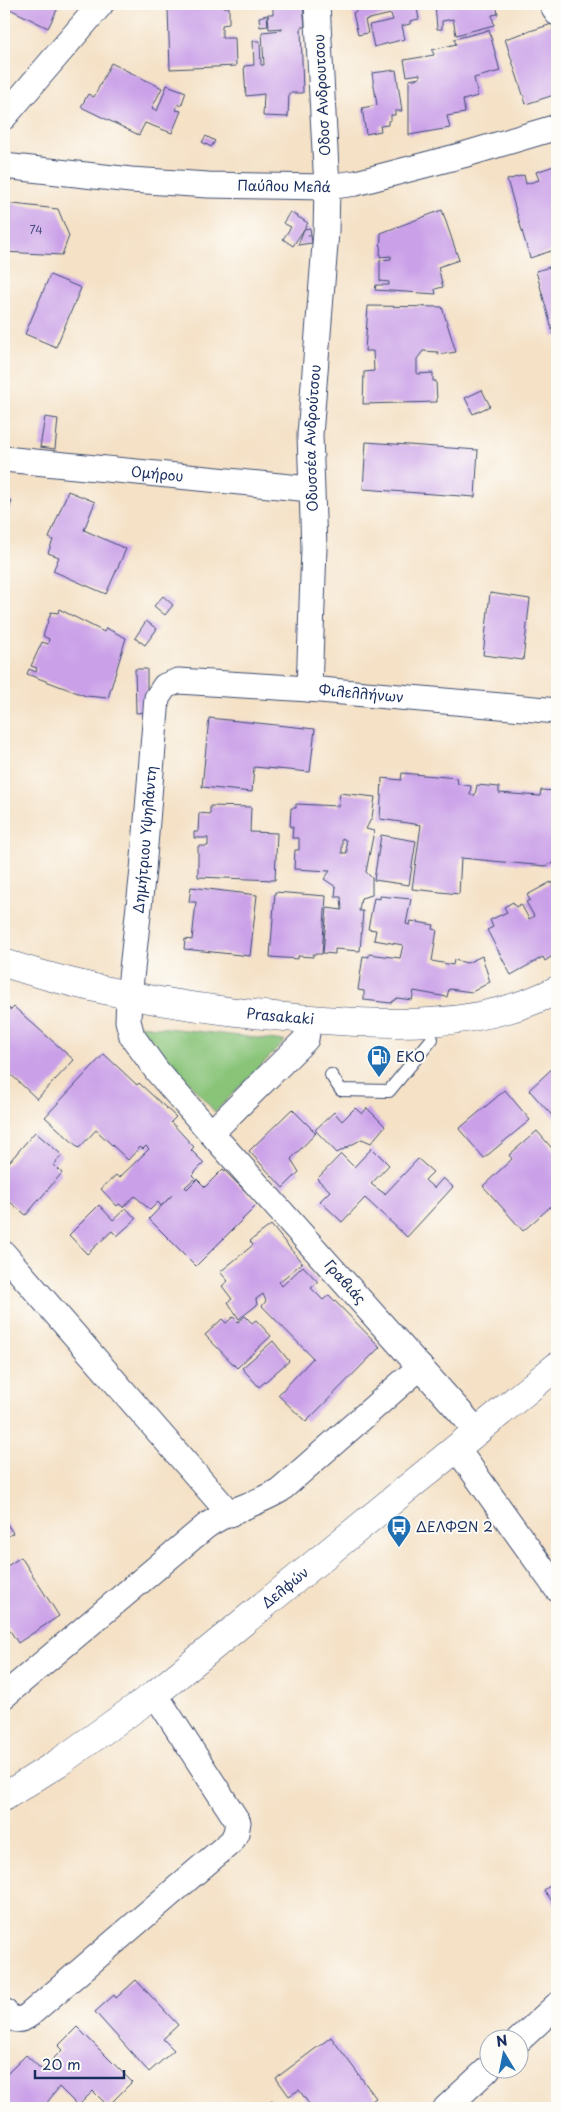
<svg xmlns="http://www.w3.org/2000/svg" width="561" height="2112" font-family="'Playpen Sans',sans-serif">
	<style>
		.green { fill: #89c479; stroke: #527a6c }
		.building { fill: #caa0e8; fill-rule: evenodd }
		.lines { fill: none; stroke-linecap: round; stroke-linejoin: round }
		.lane-casing { stroke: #3c4a6e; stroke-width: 14 }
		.street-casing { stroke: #3c4a6e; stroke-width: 27 }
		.secondary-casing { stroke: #3c4a6e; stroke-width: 29 }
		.lane { stroke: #fff; stroke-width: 12 }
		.street { stroke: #fff; stroke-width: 25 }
		.secondary { stroke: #fff; stroke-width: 28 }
		.labels { text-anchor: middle; stroke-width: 4; stroke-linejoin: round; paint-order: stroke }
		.number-label { font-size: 11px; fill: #474b80 }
		.street-label { font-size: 14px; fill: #1b2f5e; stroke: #fdfcf7 }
		.poi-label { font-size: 14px; fill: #1b2f5e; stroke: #fdfcf7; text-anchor: start }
	</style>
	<rect width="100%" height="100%" fill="#fdfcf7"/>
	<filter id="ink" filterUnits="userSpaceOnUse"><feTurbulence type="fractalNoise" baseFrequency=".02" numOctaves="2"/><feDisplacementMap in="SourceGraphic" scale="10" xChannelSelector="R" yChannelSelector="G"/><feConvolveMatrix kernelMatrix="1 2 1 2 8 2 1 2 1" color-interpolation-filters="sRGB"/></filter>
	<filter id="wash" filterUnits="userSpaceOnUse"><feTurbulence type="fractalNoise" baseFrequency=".0096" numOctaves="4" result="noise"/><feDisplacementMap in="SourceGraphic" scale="20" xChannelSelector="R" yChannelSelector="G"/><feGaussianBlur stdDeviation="1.12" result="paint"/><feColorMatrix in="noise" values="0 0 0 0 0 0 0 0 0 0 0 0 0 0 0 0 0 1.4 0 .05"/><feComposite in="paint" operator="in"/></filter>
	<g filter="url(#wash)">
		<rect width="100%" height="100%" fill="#f4e1c6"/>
		<path class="green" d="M139,1025L285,1041L215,1112Z"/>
		<g id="blocks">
			<path class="building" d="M8,4H60L48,28L6,7Z
				M165,4H224V7H229V24L222,25V38H235L236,66L170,69L168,9H165Z
				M273,4H303L305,27H301L303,93H289L288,117L263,116L264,94L246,96L244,66L254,65L253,41H260L261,65H264L262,32L282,30V28L269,29L268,14H273Z
				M355,4H416L419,19L410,21V24L402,26L405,39L374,47L369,25L393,20L391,14L365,20L368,33L358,35L353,13L356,12Z
				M435,4H496L498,14L492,15L494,25L456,35L453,19L442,21V29H437Z
				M267,15L268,26L260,27L259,17Z
				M552,24L557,42V94L526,104L505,39Z
				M489,30L500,71L474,78L478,96L463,100L465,113L447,116L450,128L409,135V80L420,78V74L407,76L404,60L434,55L432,50L456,44L454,39Z
				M111,63L162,88L152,108L157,111L167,85L186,92L181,106L178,104L176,110L181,111L172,133L145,123L139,135L81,107L88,94L94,97Z
				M396,70L402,111H395V115H391V120L388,121V125L380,126L381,131L366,134L362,108L377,105L372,73Z
				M206,136L215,141L211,147L202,142Z
				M557,165V249L530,258L507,180L524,175L526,184L539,180L536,172Z
				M4,203L58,209L69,236L62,255L4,252Z
				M442,210L459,260L438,267L443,287L435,289L436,294L375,290L376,285H389V282L380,281V260L391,259V256L380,257L381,233Z
				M290,212L308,223L293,246L283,239L291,227L283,223Z
				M310,228L311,235H308L311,236L312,243L298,245L304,229Z
				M557,265V336L554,337L536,271Z
				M50,275L81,288L56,347L25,334Z
				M368,306L442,307L456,352L438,355V352L423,351L417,359V374L433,373V381H436L437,402L363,404L364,372L374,371L373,351H365Z
				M482,390L490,406L473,414L465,398Z
				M45,417L58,419L55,449L40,447Z
				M366,442L478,450L475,497L363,489Z
				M68,491L95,502L84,530L126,549L106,594L53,571L59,557L48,553L53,540L49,538Z
				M4,498L12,501L4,524Z
				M490,593L530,599L523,660L483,655Z
				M163,596L173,605L165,615L154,606Z
				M59,609L104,632L106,628L126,638L108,698L86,696L27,674L29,669L36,672L37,668L31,666L42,642L48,644L49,639L43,636L51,612L58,613Z
				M146,621L157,629L145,645L135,638Z
				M135,669H147V712L136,713Z
				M209,718L315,729L310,772L254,767L252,792L202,787Z
				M402,773L457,778L458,784L471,786L470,795H475L477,785L499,787V793L540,796L541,790L557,791V853L555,852L554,863L545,866L461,858L459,894L412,889L421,825L380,819L382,778L401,780Z
				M340,793L375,797L372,817L366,829L374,831L366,872L372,878V895L361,898L359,911H363L360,951L335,949V954L323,953L327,908L342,910L341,897H335L336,887L324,879L330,871L294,869L295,850H299V838H292L293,827H290L291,808H296V804L338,806ZM342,838L346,840L347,853H342Z
				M210,806L251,807L250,832L277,833L275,880L198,877V846H208V838H194V832H198L199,813L210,814Z
				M381,835L416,841L409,885L374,880Z
				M551,882L554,887L557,885V951L553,953L554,955L545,961L543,957L511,975L487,930L493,927L490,920L507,912L504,907L513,902L516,907L521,904L529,919L534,916L526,902L530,900L527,895Z
				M191,887L257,895L250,956L184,949L185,939L192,940L196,902H189Z
				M275,892L326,896L322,954H313V957L298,956V959L270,957Z
				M380,896L411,899L406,924L410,925L411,921L434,925L433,929L437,930L432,961L453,965L454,960L467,963L482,956L490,982L472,992L449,989L447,997L414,991L412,1000L397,998L391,1003L364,1000V991L358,990L363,956L369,957V954L400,958L403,945L374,940L376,930L368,929L374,898L380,899Z
				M4,1005L11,1010L14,1007L74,1060L37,1099L4,1068Z
				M104,1054L137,1085L139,1083L176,1117L171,1122L194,1147L191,1150L204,1163L192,1175L195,1178L185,1187L187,1189L197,1179L205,1187L223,1169L258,1204L196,1266L149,1219L172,1195L161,1206L158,1202L150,1210L135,1196L123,1207L119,1204L117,1206L101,1189L116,1175L119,1178L149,1149L146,1146L143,1149L140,1147L128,1160L96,1130L79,1148L45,1117Z
				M557,1064V1121L529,1090Z
				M505,1090L530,1120L484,1158L459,1129Z
				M355,1108L362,1114L367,1108L385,1126L371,1143L362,1139L337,1153L315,1130L334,1112L342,1121Z
				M292,1109L316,1133L291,1159L299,1172L283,1188L249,1151Z
				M537,1131L557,1154V1201L523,1231L483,1186L512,1159L509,1155Z
				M35,1132L62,1155L54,1165L62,1173L26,1215L4,1197V1168Z
				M372,1148L389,1165L371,1184L385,1194L418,1159L433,1172L425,1180L434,1188L443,1178L453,1187L407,1237L365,1198L342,1222L320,1201L330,1191L317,1179L341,1154L354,1167Z
				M99,1205L113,1220L126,1208L136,1219L117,1236L112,1231L87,1254L69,1235Z
				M271,1225L302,1263L279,1282L282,1286L303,1266L318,1282L311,1288L323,1300L329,1295L380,1347L306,1422L278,1395L313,1358L262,1306L266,1301L263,1294L256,1299L257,1305L239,1319L228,1302L232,1299L222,1286L228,1281L220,1272L253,1245L250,1241Z
				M245,1316L252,1323L256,1320L271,1336L237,1368L205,1335L222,1319L226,1323L233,1317L238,1322Z
				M273,1341L289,1361L259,1387L242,1368Z
				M4,1519L13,1533L4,1539Z
				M21,1557L59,1616L18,1643L4,1621V1568Z
				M557,1881V1908L544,1890Z
				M136,1980L178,2025L163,2039L174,2050L149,2072L95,2012L114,1995L116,1998Z
				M77,2027L132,2082L108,2106L93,2091L78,2106L59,2087L43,2108H4V2077L26,2055L42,2070L62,2050L58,2046Z
				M331,2037L376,2098L362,2108H312L299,2090L289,2096L276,2078Z
				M272,2100L278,2108H260Z"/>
		</g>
	</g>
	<g filter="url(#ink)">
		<use href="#blocks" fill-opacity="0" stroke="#3c4a6e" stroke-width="1"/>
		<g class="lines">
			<defs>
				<path id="lane" d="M331,1075L341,1090L389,1091L432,1039"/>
				<g id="street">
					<path d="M552,4L557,13"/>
					<path d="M4,117L101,4"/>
					<path id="s1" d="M4,166L131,180L208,185L327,187L356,183L463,155L557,127"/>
					<path id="s2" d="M4,459L310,489"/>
					<path id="s3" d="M309,689L314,548L310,435L326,232L327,187L317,4"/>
					<path d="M211,1133L306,1039L309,1019"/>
					<path d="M4,1254L230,1514"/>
					<path id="s4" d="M478,1432L211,1133L157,1071L132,1036L128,1021L129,996L143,870L157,698L165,686L178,681L309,689L557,711"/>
					<path d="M457,1449L557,1589"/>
					<path d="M4,1696L205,1527C227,1510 256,1505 280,1490L420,1367"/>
					<path d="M4,2011C12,2020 18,2023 29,2015L232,1841L236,1833L238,1822L155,1694"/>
					<path d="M518,2041L557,2005"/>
					<path d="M446,2108L488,2069"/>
				</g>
				<g id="secondary">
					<path id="s5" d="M4,963C99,994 198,1010 297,1018C386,1025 476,1031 557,990"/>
					<path id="s6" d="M4,1797L58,1763L155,1694L557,1366"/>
				</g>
			</defs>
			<use href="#lane" class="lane-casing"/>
			<use href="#street" class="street-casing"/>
			<use href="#secondary" class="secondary-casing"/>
			<use href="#lane" class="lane"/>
			<use href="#street" class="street"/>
			<use href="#secondary" class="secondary"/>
		</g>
	</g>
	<defs>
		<symbol id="fuel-pin" viewBox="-11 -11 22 30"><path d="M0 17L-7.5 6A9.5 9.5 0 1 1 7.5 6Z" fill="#1f6fb2" stroke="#fdfcf7"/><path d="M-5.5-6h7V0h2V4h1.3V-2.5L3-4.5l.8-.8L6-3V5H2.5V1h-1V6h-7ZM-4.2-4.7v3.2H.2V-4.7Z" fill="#fff"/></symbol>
		<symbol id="bus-pin" viewBox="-11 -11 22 30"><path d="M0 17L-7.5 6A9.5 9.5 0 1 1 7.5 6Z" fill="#1f6fb2" stroke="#fdfcf7"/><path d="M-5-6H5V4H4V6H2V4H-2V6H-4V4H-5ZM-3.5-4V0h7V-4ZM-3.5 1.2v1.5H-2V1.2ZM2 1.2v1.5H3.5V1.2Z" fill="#fff"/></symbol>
	</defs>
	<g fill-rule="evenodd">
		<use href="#fuel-pin" x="365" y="1043" width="28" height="38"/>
		<use href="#bus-pin" x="385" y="1513" width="28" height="38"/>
	</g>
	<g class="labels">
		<g class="number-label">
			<text x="36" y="234">74</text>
		</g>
		<g class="street-label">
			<text transform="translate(322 95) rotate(-93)" y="5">Οδοσ Ανδρουτσου</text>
			<text dy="5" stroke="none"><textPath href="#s1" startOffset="281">Παύλου Μελά</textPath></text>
			<text dy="5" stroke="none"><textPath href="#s3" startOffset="251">Οδυσσέα Ανδρούτσου</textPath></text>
			<text dy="5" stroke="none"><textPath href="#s2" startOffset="154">Ομήρου</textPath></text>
			<text dy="5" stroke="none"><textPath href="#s4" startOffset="1078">Φιλελλήνων</textPath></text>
			<text dy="5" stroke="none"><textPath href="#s4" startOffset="724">Δημήτριου Υψηλάντη</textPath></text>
			<text dy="5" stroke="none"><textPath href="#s5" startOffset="282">Prasakaki</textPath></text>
			<text transform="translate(345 1282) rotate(48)" y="5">Γραβιάς</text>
			<text dy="5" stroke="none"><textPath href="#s6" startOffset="351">Δελφών</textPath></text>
		</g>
		<g class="poi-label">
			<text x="396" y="1062">EKO</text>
			<text x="416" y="1532">ΔΕΛΦΩΝ 2</text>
		</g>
	</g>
	<rect width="561" height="2112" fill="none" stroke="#fdfcf7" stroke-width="20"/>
	<g transform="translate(504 2054) rotate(350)"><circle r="24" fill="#fdfcf7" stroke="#a3aaba"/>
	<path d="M0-4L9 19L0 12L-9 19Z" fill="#1f6fb2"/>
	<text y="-8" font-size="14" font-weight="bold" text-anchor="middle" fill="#1b2f5e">N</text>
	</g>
	<path d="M35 2070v8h89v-8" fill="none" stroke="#1b2f5e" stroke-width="2.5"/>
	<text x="42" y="2070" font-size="15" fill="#1b2f5e" stroke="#fdfcf7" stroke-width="4" paint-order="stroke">20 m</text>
</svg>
